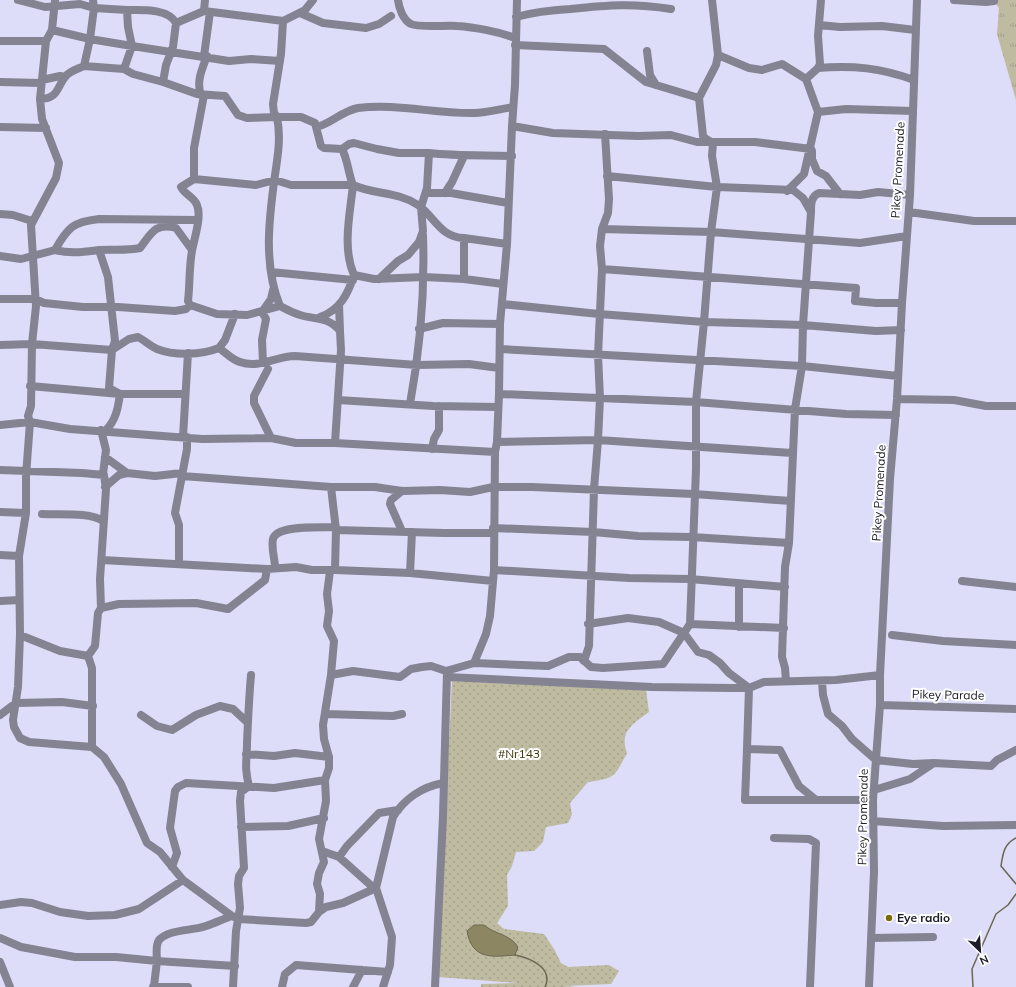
<svg xmlns="http://www.w3.org/2000/svg" width="1016" height="987" font-family="Mulish,sans-serif">
	<style>
		.grass { fill: url(#grass-tufts) }
		.park { fill: url(#park-dots) }
		.water { fill: #8c8762; stroke: #6b6751 }
		.lines { fill: none; stroke-linecap: round; stroke-linejoin: round }
		.stream { stroke: #6b6751; stroke-width: 1.5 }
		.minor { stroke: #838392; stroke-width: 8 }
		.poi-dot { fill: #796c07; stroke: #fff; stroke-width: 1.5 }
		.labels { text-anchor: middle; stroke-width: 4; stroke-linejoin: round; paint-order: stroke }
		.street-label { font-size: 12px; fill: #1d1d2a; stroke: #fff }
		.park-label { font-size: 12px; fill: #3e3705; stroke: #fff }
		.poi-label { font-size: 12px; font-weight: bold; fill: #1d1d2a; stroke: #fff; text-anchor: start }
	</style>
	<defs>
		<pattern id="grass-tufts" width="24" height="20" patternUnits="userSpaceOnUse"><rect width="24" height="20" fill="#bebba0"/><path d="M3 7l-1-3M5 7V3M7 7l1-3M15 17l-1-3M17 17v-4M19 17l1-3" fill="none" stroke="#a3a08a"/></pattern>
		<pattern id="park-dots" width="8" height="8" patternUnits="userSpaceOnUse"><rect width="8" height="8" fill="#bebba0"/><path d="M2 2h.1M6 6h.1" fill="none" stroke="#a3a08a" stroke-width="1.8" stroke-linecap="round"/></pattern>
	</defs>
	<rect width="100%" height="100%" fill="#dddcf9"/>
	<path class="grass" d="M993,0H1016V100L997,34L999,8Z"/>
	<path class="park" d="M452,681L646,690L649,712C633,724 619,731 627,753C614,777 616,778 588,782L570,803L572,814L568,823L546,827L543,842L534,851L516,852L512,866L507,875L508,906L497,923L504,929L544,934L554,949L561,963L568,967L609,965L619,971L611,984L564,986L577,987H481V984L518,983L438,977Z"/>
	<path class="water" d="M474,925H484C494,934 510,934 518,947L515,955C492,957 472,960 467,931Z"/>
	<g class="lines">
		<path class="stream" d="M1016,838C1004,844 1003,853 1001,866L1016,884
			M515,955C530,958 554,968 545,987
			M973,987L972,969L996,914L1008,905L1016,894"/>
		<path class="minor" d="M18,0L45,7L80,4L94,8L90,39L84,66L124,69L133,74L163,82L197,94L225,96L238,115L247,118L277,117C281,137 278,155 275,175C269,218 263,265 280,306C286,309 293,313 300,315C315,320 328,316 340,331L341,350L335,443L495,452
			M55,0L52,30L46,41L40,99L42,119L59,163L56,178L31,225L36,306L32,344L31,406L28,416L30,422L26,476V513L19,556L20,635L18,687L13,720L14,727L20,738L29,742L92,747L104,757L121,784L147,843L160,852L183,880L232,916L239,919L306,923L311,922L319,912L326,907L343,903L376,888
			M93,0L94,8L127,10
			M205,0L204,11L283,21L305,10L313,0
			M398,0C399,8 403,20 411,24C419,28 446,25 457,26C474,27 500,32 515,38
			M954,0L986,2L994,1
			M204,11L176,23C168,8 141,10 127,10L128,27L132,46L229,61L251,59L280,61
			M300,13L323,23L366,28L379,24L391,16
			M516,17C534,12 552,10 570,9C609,5 633,3 671,9
			M283,21L281,54L273,104L274,113L277,117H301L315,123L321,146L324,148L342,149C348,160 348,173 353,185C375,195 397,191 418,205C435,217 440,237 464,238V279L503,284
			M819,25L840,27L882,26L915,30
			M52,30L90,39L132,46L124,69
			M0,41H46
			M515,45L604,49L646,82L699,98
			M647,51L650,75L656,85
			M718,55L749,68L762,70L782,64L806,79
			M204,56L210,12
			M818,68C853,65 881,68 914,80
			M42,80L60,76L64,77
			M0,82L41,83
			M163,82L166,65L173,47L176,23
			M201,95C196,82 202,69 207,56
			M40,99C58,99 57,87 65,77C69,71 78,69 84,66
			M818,112L846,109L913,111
			M512,126L553,133L638,136L671,135L697,142H755L811,149
			M0,127L46,128
			M317,127C332,123 342,111 358,108C396,103 436,114 474,113C487,113 500,109 513,107
			M342,149L349,144L354,143L377,149L399,153H429L427,188L421,207L423,231L419,242L408,255L398,261L379,279
			M812,151V159L817,171L826,176L840,194
			M429,153C457,156 484,155 512,156
			M607,176L717,187L793,190L803,198L811,212L803,325L802,366L795,409L789,543L785,567L782,657L785,668L786,681
			M194,179V148L204,95
			M787,191L804,174L818,112L806,79L818,68L820,64L818,36L821,0
			M426,193H451L508,203
			M445,193L452,182L464,156
			M811,211C811,204 811,196 819,193L860,195L878,192L910,195
			M909,212L974,221H1016
			M0,214L13,215L32,221
			M602,229L711,232L860,243L907,236
			M464,238L507,244
			M55,250C71,254 83,252 99,250C113,249 126,251 140,248C151,234 155,222 176,228L192,250
			M99,250L108,277L115,341L112,350L109,388L120,394C118,408 116,420 106,430
			M0,256L21,259L55,250C68,227 73,222 99,219L198,220
			M602,269L856,288L855,301L876,303H902
			M271,272L353,280
			M0,299H35L44,303L83,307H118L175,311L186,309L190,305
			M502,304L599,314L704,322L803,325L876,331L901,330
			M339,305L340,331
			M280,306L247,315L217,314L190,305L188,301C190,284 189,267 192,251C194,239 202,217 197,205C194,197 185,195 181,187L194,179L256,185L275,180L291,185H353C350,214 342,248 354,275
			M320,317C340,310 348,294 354,275L374,279L424,277L464,279
			M419,329L443,323L500,324
			M0,345L32,344L112,350L129,339L138,337C144,340 150,346 157,349C175,356 201,355 219,348C225,352 232,360 240,362C259,369 276,356 295,356L417,365L469,364L499,368
			M219,348L225,340L235,314
			M500,349L802,366L898,376
			M263,363L262,340L266,319L262,312L271,299L273,290
			M268,369L254,396V403L271,438
			M30,386L120,394H185
			M499,394L696,402L846,414L896,415
			M897,399L954,400L986,406H1016
			M338,400L433,406L498,407
			M410,404C420,349 425,292 423,235
			M0,425L30,422L70,429L202,439L271,438L296,443H335
			M101,430L106,450L103,474
			M183,437L188,353
			M497,442L598,440L792,453
			M432,449L434,439L439,430V406
			M105,457L127,473
			M0,470L82,473L104,475L106,489L100,579L101,608L98,613L95,646L88,656
			M182,476L331,487H375L402,491L440,490L470,492L493,487H532L694,494L791,501
			M105,487L119,475L127,473L155,476L182,473
			M331,487L336,530L335,570L410,573L412,532
			M402,491L391,500L390,504L402,531
			M0,512L26,513
			M42,514C59,515 90,512 103,521
			M493,528L593,532L638,536L692,537L789,543
			M336,530L444,533H493
			M0,555L19,556
			M102,560L267,569L296,567L312,570H335
			M179,564V525L175,513L187,449V437
			M275,568C275,559 271,548 273,539C276,524 323,528 336,527
			M494,570L629,578L690,579L785,587
			M330,571L327,594L329,611L327,626L334,641L331,675
			M410,573L493,581
			M962,581L1016,587
			M0,601L19,600
			M101,608L119,604L196,603L228,609L265,580L267,569
			M588,624L628,618L659,622L684,633L698,652L709,655L720,663L729,673L749,688L747,749L780,750L799,786L815,799
			M690,624L784,628
			M739,627V584
			M20,635L60,651L88,656L92,668V747
			M892,635L943,641L1016,645
			M584,661L589,646L594,489L598,440L600,398L598,355L602,269L600,246L602,229L608,213L609,199L605,134
			M474,663L486,634L490,616L494,570L495,452L497,442L499,394L500,324L507,244L512,126L515,85L517,0
			M447,677L652,687L731,688H749L764,682L836,680L880,675
			M822,681L823,695L828,714L842,726L852,739L876,760L913,764L934,763
			M880,705L1016,709
			M325,714L393,716L402,714
			M0,715L16,703L62,702L93,706
			M141,715L157,726L172,730L196,715L220,706L233,709L247,722
			M747,749L745,800H873
			M246,754L274,756L295,753L329,757
			M874,790L910,779L934,763L991,766L997,760L1016,750
			M873,821L943,826L1016,825
			M241,827L288,826L324,818
			M774,838L809,839L816,843L810,987
			M322,851L339,857L375,889
			M339,857L347,846L379,813L398,810
			M172,867L177,853L170,828L175,791L178,787L186,783L274,788L325,780
			M0,905L21,902L32,903L60,912L88,916L115,915L139,909L183,880
			M319,912L320,894L317,884L319,873L324,862L319,839L326,801L325,780L329,768V757L324,739L323,725L331,675L353,671L400,677L411,669L422,667L431,666L446,671L474,663L548,666L569,657H580L591,667L603,668L663,664L690,624L696,469V402L704,322L711,232L717,187L712,156L713,143L706,139L703,136L699,98L716,65L718,55L712,0
			M0,938L21,947L75,957H116L157,961C157,955 155,946 159,940C169,929 192,931 206,926C215,923 223,919 232,916
			M871,938L933,937
			M0,962L10,987
			M154,986L157,961L235,966
			M153,987H188
			M233,987L236,931L240,908L238,884L239,876L244,868L240,801L241,792L249,786C244,767 247,760 247,743C248,720 249,698 251,675
			M282,987L285,974L296,965L388,972
			M353,987L362,970
			M383,987L390,965L392,937L376,888L393,817C404,799 422,787 443,783
			M435,987L443,816L447,672
			M869,987L874,872L873,800L880,705V675L890,479L897,399L902,303L910,195L917,0"/>
	</g>
	<circle class="poi-dot" cx="889" cy="918" r="4"/>
	<g class="labels">
		<g class="street-label">
			<text transform="translate(898 170) rotate(-87)" y="4">Pikey Promenade</text>
			<text transform="translate(879 493) rotate(-87)" y="4">Pikey Promenade</text>
			<text transform="translate(948 695) rotate(1)" y="4">Pikey Parade</text>
			<text transform="translate(863 817) rotate(-89)" y="4">Pikey Promenade</text>
		</g>
		<g class="park-label">
			<text x="519" y="758">#Nr143</text>
		</g>
		<g class="poi-label">
			<text x="897" y="922">Eye radio</text>
		</g>
	</g>
	<g transform="translate(980 951) rotate(155)" stroke="#ffffff" stroke-width="3" paint-order="stroke">
	<path d="M0-3L7 15L0 10L-7 15Z" fill="#1d1d2a"/>
	<text y="-6" font-size="11" font-weight="bold" text-anchor="middle" fill="#1d1d2a">N</text>
	</g>
</svg>
